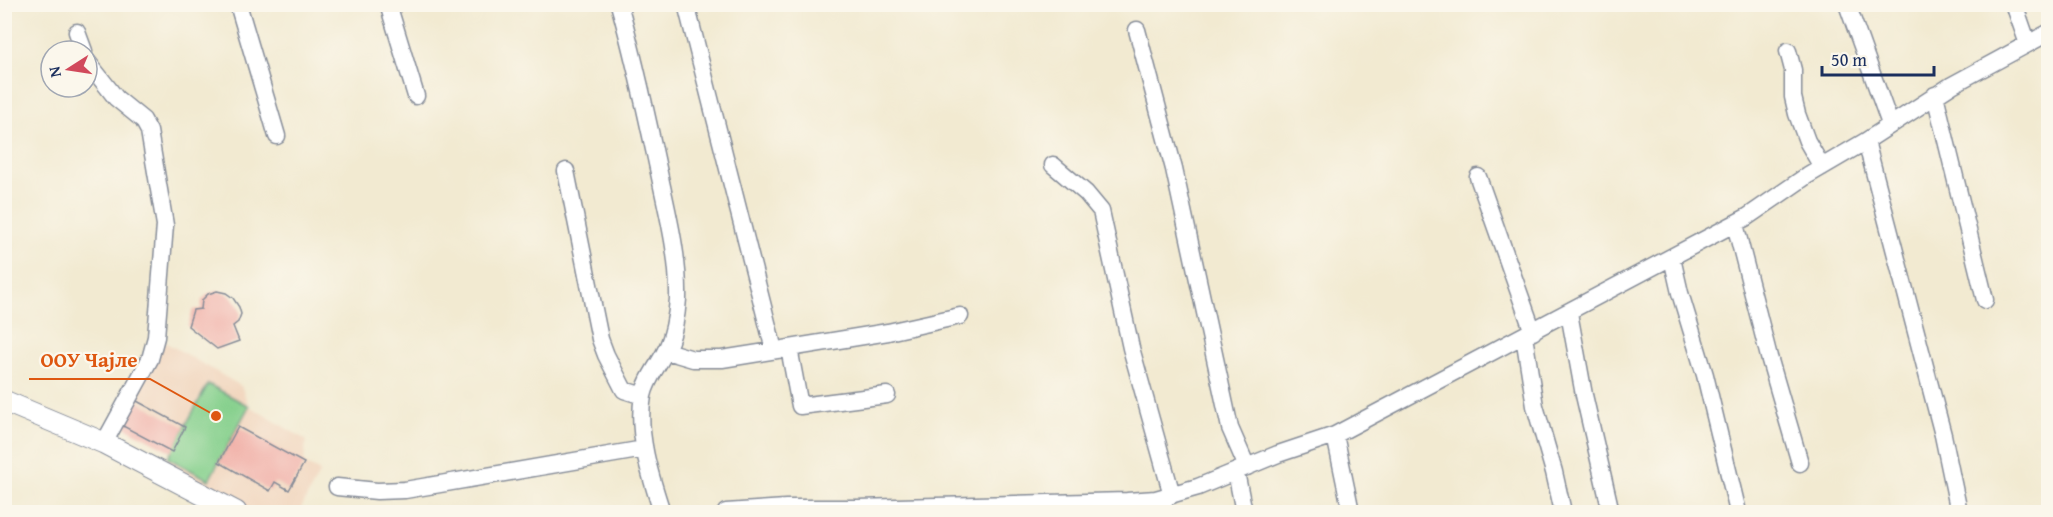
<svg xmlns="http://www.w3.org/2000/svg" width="2053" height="517" font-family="'Gentium Book Plus',serif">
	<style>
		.built { fill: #f1d5bd }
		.green { fill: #86d08d; stroke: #508076; stroke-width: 1.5 }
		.building { fill: #f1b0a8 }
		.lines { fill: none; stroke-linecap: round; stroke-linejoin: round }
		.minor-casing { stroke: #868c98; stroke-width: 19 }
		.major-casing { stroke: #868c98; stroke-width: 23 }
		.minor { stroke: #fff; stroke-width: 16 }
		.major { stroke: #fff; stroke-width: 21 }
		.leader { fill: none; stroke: #de5710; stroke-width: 2 }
		.callout-dot { fill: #de5710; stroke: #fbf7ec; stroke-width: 2 }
		.callout-label { font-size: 21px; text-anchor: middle; font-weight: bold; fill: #de5710; stroke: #fbf7ec; stroke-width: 4.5; stroke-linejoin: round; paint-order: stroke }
	</style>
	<rect width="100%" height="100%" fill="#fbf7ec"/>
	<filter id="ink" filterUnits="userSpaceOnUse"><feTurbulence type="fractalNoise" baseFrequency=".0167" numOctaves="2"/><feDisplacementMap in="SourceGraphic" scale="12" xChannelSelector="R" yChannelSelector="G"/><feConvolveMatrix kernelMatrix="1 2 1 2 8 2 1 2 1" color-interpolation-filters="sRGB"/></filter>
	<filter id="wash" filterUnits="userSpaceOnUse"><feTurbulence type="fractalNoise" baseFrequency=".008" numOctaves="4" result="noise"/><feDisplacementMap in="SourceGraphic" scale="24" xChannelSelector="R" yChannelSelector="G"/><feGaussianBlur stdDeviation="1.35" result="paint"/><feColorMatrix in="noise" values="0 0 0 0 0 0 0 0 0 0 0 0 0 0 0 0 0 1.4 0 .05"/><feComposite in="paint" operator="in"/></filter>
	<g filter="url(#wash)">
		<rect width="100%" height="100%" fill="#f2ead1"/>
		<path class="built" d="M156,337L241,386L249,406L306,440L304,463L320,472L299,512H236L160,473L185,427L135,400Z"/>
		<path class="green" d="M208,384L249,406L209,480L168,458Z"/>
		<g id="blocks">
			<path class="building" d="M217,291L226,293L233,298L239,307L241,314L238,322L233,326L239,341L217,349L188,326L193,310L201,309L202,300L208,294Z
				M135,400L185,427L172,452L121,425Z
				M238,427L304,463L289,490L275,482L270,491L219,462Z"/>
		</g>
	</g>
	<g filter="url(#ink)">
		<use href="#blocks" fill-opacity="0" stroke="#868c98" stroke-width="1.5"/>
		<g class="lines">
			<defs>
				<path id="minor" d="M238,4L277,136
					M388,4L416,96
					M619,4C636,63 648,122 661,182C669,219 679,260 678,299C677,315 673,338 665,352C658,366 646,380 643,396C636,433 651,478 662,512
					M686,4L774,350
					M1847,4L1890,124
					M2014,4L2028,44
					M1137,30L1174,169L1230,428L1247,467
					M77,32L84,51
					M1788,51L1793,70V97L1797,114L1807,141L1822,167
					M87,61L116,98L143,120L149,131L165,225L156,337L150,359L104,443
					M1935,95L1985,300
					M1866,141L1943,435L1959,512
					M1053,165L1086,193L1101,211L1131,348L1172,495
					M566,171L600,339L606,355L624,390L643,396
					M1478,177L1533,332
					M1735,224L1769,357L1800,463
					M1672,258L1680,293L1705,375L1738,512
					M1569,313L1584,395L1611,512
					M1524,336L1535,406L1554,472L1563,512
					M789,348L800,406L887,395
					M666,351L693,359H722L888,332L960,316
					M1335,435L1351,512
					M1236,472L1244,512
					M337,487L377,491L405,490L644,449
					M726,512L786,508H858L1127,501L1156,499L1198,487L1278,454L1335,435L1747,217L1808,175L1866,141L1952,85L2048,33
					M1158,512L1167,496"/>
				<path id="major" d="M4,401L104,443L236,512"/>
			</defs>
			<use href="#minor" class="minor-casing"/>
			<use href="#major" class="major-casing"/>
			<use href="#minor" class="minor"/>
			<use href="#major" class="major"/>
		</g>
	</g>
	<path class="leader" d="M216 416L150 379H29"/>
	<circle class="callout-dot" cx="216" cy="416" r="6"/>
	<g class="callout-label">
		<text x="89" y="367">ООУ Чајле</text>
	</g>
	<rect width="2053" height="517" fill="none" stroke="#fbf7ec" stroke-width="24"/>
	<g transform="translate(69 69) rotate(258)"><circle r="28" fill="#fbf7ec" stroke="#a1a7b3" stroke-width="1.5"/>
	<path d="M0-4.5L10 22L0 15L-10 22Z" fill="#d1495b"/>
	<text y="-9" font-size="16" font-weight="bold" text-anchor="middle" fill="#1b2f5e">N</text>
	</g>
	<path d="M1822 66v9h112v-9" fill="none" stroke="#1b2f5e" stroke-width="3"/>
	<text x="1831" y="66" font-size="18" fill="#1b2f5e" stroke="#fbf7ec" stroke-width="4.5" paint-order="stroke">50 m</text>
</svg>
